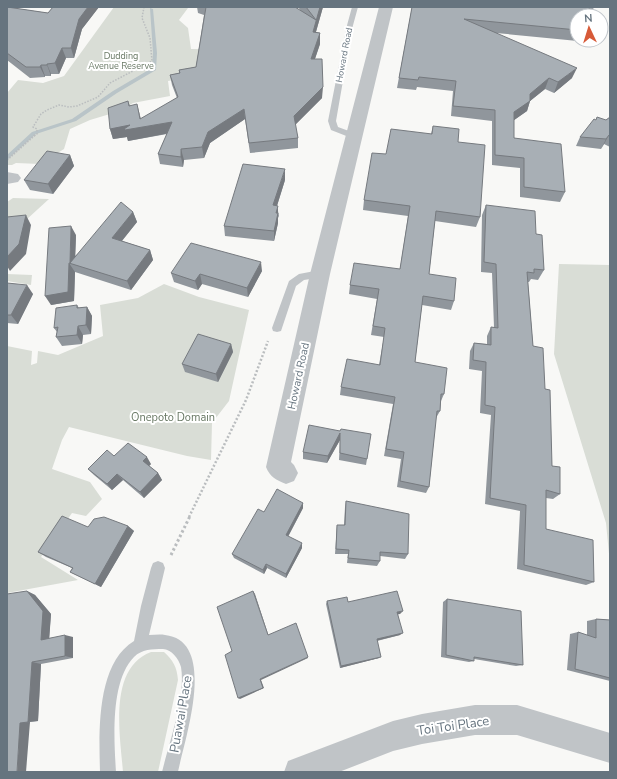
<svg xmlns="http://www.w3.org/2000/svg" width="617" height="779" font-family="'Nunito Sans',sans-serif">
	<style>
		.green { fill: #d9ddd6 }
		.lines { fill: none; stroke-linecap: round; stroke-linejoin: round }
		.stream { fill: #b9c4c8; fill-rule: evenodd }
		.path-far3 { stroke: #babdbf; stroke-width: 1.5; stroke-dasharray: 1.5 1.5; stroke-linecap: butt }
		.path-far2 { stroke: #babdbf; stroke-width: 2; stroke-dasharray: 1.5 1.5; stroke-linecap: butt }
		.path-far1 { stroke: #babdbf; stroke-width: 2.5; stroke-dasharray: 2 2; stroke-linecap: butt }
		.path { stroke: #babdbf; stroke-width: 3; stroke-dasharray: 2.5 2.5; stroke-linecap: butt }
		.service { fill: #c0c4c7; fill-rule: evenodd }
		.minor { fill: #c0c4c7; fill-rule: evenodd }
		.wall { fill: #90969c }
		.shaded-wall { fill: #767a7f }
		.building { fill: #a8afb5; stroke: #767a7f }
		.labels { text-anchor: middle; stroke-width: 4; stroke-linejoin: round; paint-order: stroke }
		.far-street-label { font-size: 9px; fill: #66747f; stroke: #fff }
		.far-park-label { font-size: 9px; fill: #687864; stroke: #fff }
		.street-label { font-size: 11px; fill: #66747f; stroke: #fff }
		.park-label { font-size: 11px; fill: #687864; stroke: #fff }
		.near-street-label { font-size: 13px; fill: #66747f; stroke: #fff }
	</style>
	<rect width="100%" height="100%" fill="#f8f8f6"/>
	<path class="green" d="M114,7H198L188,8L179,20L188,28L191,49L253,50L192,77L168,81L170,96L133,103L120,111L90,120L70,129L64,149L40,164L16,163L12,165H7V93L18,80L43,83L64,76Z
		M13,198L49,199L26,220L7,225V202Z
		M559,264L610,265V564L606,523L554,354Z
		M7,274L32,275L31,285L7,281Z
		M164,284L199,297L249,310L229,401L212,423L211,460L187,456L69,427L62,440L52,469L90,482L102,499L86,516L72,513L41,557L78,580L7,593V346L32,351L31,365L37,363L38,351L58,355L103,336L100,305L138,298Z
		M151,652H164C173,660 177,667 178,680L158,772H123C120,735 108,668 151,652Z"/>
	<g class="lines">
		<path class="stream" d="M150,8L153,9L157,53L156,70L117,93L76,121L36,134L7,160V155L32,132L72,119L113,91L152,68L153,53Z"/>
		<path class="path-far3" d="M34,136L37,134V129L33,127L41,114L47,110L59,105L69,107L77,106L98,97L110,83L152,61L150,38L142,18L144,7"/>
		<path class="path-far2" d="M7,160L35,135"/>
		<path class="path-far1" d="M189,517L246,400L268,341"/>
		<path class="path" d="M171,555L190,516"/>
		<path class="service" d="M352,7H358L352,29L336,121L338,127L357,134V138L354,139L331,130L328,121L346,29Z
			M320,270L323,271L325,274L323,277L304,280L296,286L281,331L277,332L273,331L272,328L289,281L299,274Z
			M158,561L163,563L165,568L149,635C154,635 160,634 165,635C219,641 184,741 178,772H162C169,743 186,696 181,667C179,659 171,649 163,649C152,649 142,649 134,657C110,681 114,740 116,772H100C99,733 96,664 134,641L141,606L151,568L153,563Z"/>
		<path class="minor" d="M379,7H393L330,274L291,462L294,465L298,473L294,481L286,484C276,480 270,477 266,467L310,274Z
			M7,172L18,174L21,178L18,182L7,184Z
			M475,705H517L610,733V763L517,735H475L422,744L393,751L339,772H284L288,761L393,721L422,714Z"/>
	</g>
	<path class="wall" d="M7,7L48,13L53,7H99L82,29L74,58H66L59,74H51V76H45V77L30,78L7,60Z
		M197,7H295L301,11L298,7H323L316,32L320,33V44L315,59L322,98L295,125L298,138V148L250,153L245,119L210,143L204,158L184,160L183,167L160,164L158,154L167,134L128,141L127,137L113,139L110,129L128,101L130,106L141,119L177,98L172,85L170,75L179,73V70L196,67L204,15L198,13Z
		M412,7H594L591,14L577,16V40H589L588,42L496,33L572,78L554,93L545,89L530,101L527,111L514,120V138L565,192L560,202L520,197V168L492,165V121L451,116L453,91L417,87L416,90L397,88Z
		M610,117V147L604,144L601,149L576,146L580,137L596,120H606Z
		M433,126L458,142L480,217L476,227L435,221L429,274L454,301L451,310L422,305L415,362L444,394L441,401L440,411L436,418L429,487L426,493L397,487L401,459L384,456L393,404L340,395L341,387L379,365L384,337L371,335L377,299L349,294L350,285L400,269L408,216L363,210L364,200L386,154L431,134Z
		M70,155L74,166L53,194L30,190L24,180Z
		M285,180L277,206L279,216L278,218V223L274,241L225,236L224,226Z
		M486,205L536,234L544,270L538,280L531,279L529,282H528L533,346L545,389L552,466L560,494L553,499L546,498V529L594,582L586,585L517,569L520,511L485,504L491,415L480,413L482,371L469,369L470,351L474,343L487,344V336L491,327H494L492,273L481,272L482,215Z
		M133,212L137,222L122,241L150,250L153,260L131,290L75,272L74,301L51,305L76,235L75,256Z
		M262,271L248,297L202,284L198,290L174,282L171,273Z
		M7,283L33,294L18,324L7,323Z
		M77,305L79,308L87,307L92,316L91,334L83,335L82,344L62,346L56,337L57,332L54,328Z
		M231,344L233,352L218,382L185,372L182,364Z
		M340,431L367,459L366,465L339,460L340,440L327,463L303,459V452Z
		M114,456L151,464L149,466L158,473L162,480L144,498L123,480L112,490L94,475L88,469Z
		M346,501L408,554L405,559L380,556V561L377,566L347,563L348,554H335L337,525H344L345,507Z
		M303,503V508L288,537L302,548L286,578L267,568L264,574L234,558L232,554L264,512Z
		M128,526L134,531L101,587L70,572L72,568L46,557L38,552L88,527Z
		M27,591L35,595L51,614L49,638L73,637V658L41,664L38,721L30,722L7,772Z
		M447,599L523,665L516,666L474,659V661L469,662L441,657L443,602Z
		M327,601L348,602L400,614H398L400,635L377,641L379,658L340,668L326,604Z
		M596,619L610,620V681L567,670L570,634L578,632L587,635V621Z"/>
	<path class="shaded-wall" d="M88,7H99L82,29L74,58L71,48L79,19Z
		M320,7H323L313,42V32Z
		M320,33V44L311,70V59Z
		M62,48L66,58L59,74L55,63Z
		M47,64L51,74V76L47,65Z
		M41,65L45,76V77L40,67Z
		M577,68L572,78L554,93L558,82Z
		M549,78L545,89L530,101L527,111L510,123L514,112L530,94Z
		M323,87L322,98L294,126V116Z
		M137,104L143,127L172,122L175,132L128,141L127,137L113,139L110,129L140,119Z
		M244,109L245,119L210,143L204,158L202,147L208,132Z
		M609,135L604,144L601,149L606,139Z
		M181,149L184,160L183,167L181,157Z
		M70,155L74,166L53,194L48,184Z
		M285,169V180L274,215L273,205Z
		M278,206V223L274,241V231L276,213Z
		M133,212L137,222L116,248L112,238Z
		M26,215L31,225L26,254L10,271L7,266V257Z
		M71,226L76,235L75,264L70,263Z
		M150,250L153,260L131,290L127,281Z
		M261,262L262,271L248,297L247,288Z
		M69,263L75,272L74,301L51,305L45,296Z
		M200,274L202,284L198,290L195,281Z
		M27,285L33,294L18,324L11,315Z
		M87,307L92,316L91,334L86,325Z
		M78,326L83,335L82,344L77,335Z
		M231,344L233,352L218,382L216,374Z
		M340,433V440L327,463L328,456Z
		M147,457L151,464L147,468L143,461Z
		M158,473L162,480L144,498L140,492Z
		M117,474L123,480L112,490L107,484Z
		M303,503V508L286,540V535Z
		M128,526L134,531L101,587L95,584Z
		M302,543V548L286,578V574Z
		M266,564L267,568L264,574L263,570Z
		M27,591L35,595L51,614L49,642L41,640Z
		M253,591L255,594L269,637L268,635Z
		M403,611L400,614L394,615L397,612Z
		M403,633L400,635L375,641L377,639Z
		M65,635L73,637V658L65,656Z
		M308,657V658L261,680L264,688L240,699L238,698L260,679Z
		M381,657L379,658L340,668L341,666Z
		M32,662L41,664L38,721L28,722Z
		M30,722L26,772H17L20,723Z"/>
	<path class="building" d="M7,7L48,13L53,7H88L79,19L71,48H62L55,63L47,64V65H41L40,67H26L7,53Z
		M206,7H295L316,20L306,7H320L313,32L320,33L311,59H322L323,87L294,116L298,138L249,143L244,109L208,132L202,147L181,149V157L158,154L172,122L125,130L124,129L130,125L110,129L108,108L128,101L129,106L137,104L140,119L178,97L170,75L180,73L179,70L196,67Z
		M412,7H589L590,16H577V30L464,19L577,68L558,82L549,78L530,94V101L514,112V138L561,144L565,192L524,187V158L495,155V110L453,106L456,81L419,77L418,80L399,78Z
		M597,117L606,120L610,117V135H609L606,139L580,137L594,119L596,120Z
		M433,126L459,129L458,142L485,145L480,217L436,211L429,274L456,278L454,301L423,296L415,362L447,368L444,394H441L440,411H437L429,487L400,481L404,452L386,449L395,397L341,387L347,359L380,365L385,328L373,326L379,289L350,285L354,263L400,269L410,206L364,200L372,153L386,154L391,129L432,134Z
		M47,151L70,155L48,184L24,180Z
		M243,164L285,169L273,205L278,206L276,213H278L274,231L224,226Z
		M121,202L133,212L112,238L150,250L127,281L69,263L68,292L45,296L49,228L71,226L70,263Z
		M486,205L535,211L536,234L542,235L544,270L534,269V273L527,272L533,346L543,348L545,389L550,390L552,466L560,467V494L546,490V529L593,540L594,582L524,565L526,505L490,498L495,407L485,405L486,362L473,360L474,343L491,345V327L498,328L496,264L484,262Z
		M26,215L19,244L7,257V217Z
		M191,243L261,262L247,288L200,274L195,281L171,273Z
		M7,283L27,285L11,315H7Z
		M77,305V308L87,307L86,325L78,326L77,335L56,337L58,327L54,328L56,308Z
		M198,334L231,344L216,374L182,364Z
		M309,425L340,431L341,429L371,434L367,459L340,453V433L328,456L303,452Z
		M128,443L147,457L143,461L158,473L140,492L117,474L107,484L88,469L107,450L114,456Z
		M277,489L303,503L286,535L302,543L286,574L266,564L263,570L232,554L258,509L264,512Z
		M346,501L409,514L408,554L380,552V561L348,558L349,550L336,549L337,525H345Z
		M62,516L88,527L94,519L104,517L128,526L95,584L70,572L73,568L38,552Z
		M27,591L43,611L41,640L65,635V656L32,662L28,722L20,723L17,772H7V594Z
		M253,591L268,635L296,623L308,657L260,679L263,688L238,698L225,655L232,651L217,607Z
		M397,591L403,611L397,612L403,633L377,639L381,657L341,666L327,601L347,597L348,602Z
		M447,599L521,611L523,665L474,657V661L446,655Z
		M596,619L610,620V678L575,669L578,632L596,638Z"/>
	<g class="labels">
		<g class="far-street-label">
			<text transform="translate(344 55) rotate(-79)" y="3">Howard Road</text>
		</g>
		<g class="far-park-label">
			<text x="121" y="59">Dudding<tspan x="121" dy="10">Avenue Reserve</tspan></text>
		</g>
		<g class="street-label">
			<text transform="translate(298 376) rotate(-78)" y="4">Howard Road</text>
		</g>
		<g class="park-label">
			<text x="173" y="421">Onepoto Domain</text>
		</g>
		<g class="near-street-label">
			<text transform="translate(180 714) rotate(-80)" y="5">Puawai Place</text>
			<text transform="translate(453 725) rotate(-8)" y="5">Toi Toi Place</text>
		</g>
	</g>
	<rect width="617" height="779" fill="none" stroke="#66747f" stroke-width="16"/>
	<g transform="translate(589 28) rotate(356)"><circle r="19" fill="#ffffff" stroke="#c2c7cc"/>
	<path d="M0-3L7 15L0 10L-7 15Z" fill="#d75a38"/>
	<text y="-6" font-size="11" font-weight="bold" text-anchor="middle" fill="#66747f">N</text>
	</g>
</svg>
